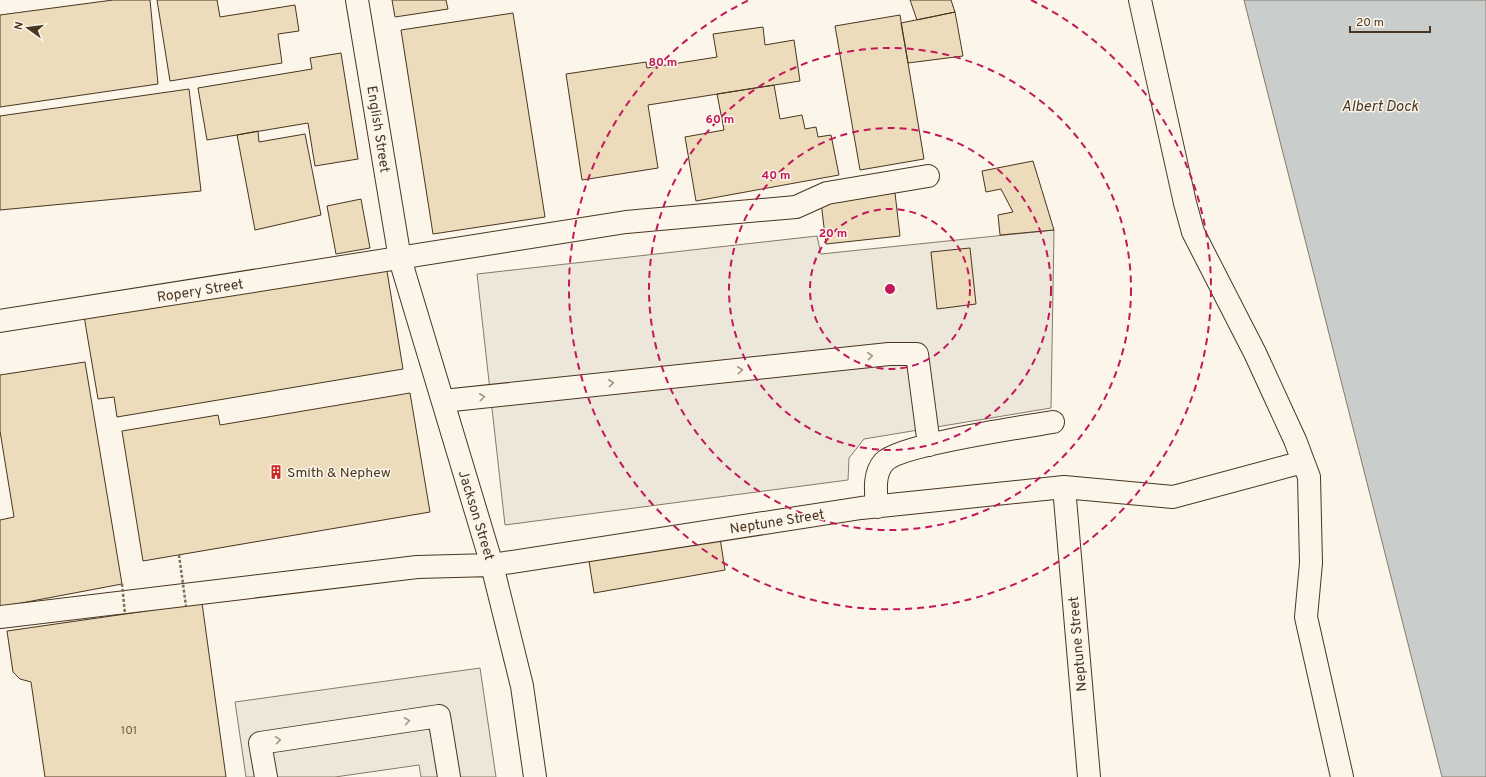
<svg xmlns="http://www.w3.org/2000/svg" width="1486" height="777" font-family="Overpass,sans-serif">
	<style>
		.parking { fill: #ede7d9; stroke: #887966 }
		.water { fill: #c9cecd; stroke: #887966 }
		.building { fill: #ecdcbc; stroke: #4a3520 }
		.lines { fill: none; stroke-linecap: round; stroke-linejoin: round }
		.minor-casing { stroke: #4a3520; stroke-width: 24 }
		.minor { stroke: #fbf6e9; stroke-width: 22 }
		.path-bridge { stroke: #7f6f5c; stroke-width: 2.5; stroke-dasharray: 3 2; stroke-linecap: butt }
		.oneway { stroke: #a29684 }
		.ring { fill: none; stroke: #c2185b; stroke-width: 2; stroke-dasharray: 7 5 }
		.labels { text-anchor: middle; stroke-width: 3; stroke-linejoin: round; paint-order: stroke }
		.number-label { font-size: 12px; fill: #725f47 }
		.street-label { font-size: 14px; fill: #4a3520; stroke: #fbf6e9 }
		.poi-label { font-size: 14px; fill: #4a3520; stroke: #fbf6e9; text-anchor: start }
		.water-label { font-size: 15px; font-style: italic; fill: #4a3520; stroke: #fbf6e9 }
		.centre { fill: #c2185b; stroke: #fbf6e9; stroke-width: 2 }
		.ring-label { font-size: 12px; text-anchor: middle; font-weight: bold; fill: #c2185b; stroke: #fbf6e9; stroke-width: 3; stroke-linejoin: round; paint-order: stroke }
	</style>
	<rect width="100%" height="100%" fill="#fbf6e9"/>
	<path class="parking" d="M1054,230L1051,408L864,439L849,458L848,480L505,525L477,274L817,236L821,254Z
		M480,668L496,777H421L419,765L335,777H246L235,702Z"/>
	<path class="water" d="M1244,0H1486V777H1442Z"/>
	<path class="building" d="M113,0H150L158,84L0,107V15Z
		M157,0H217L220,17L295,5L299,31L278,34L282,63L170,81Z
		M392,0H446L448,9L395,17Z
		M910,0H951L955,12L917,20Z
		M955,12L963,56L908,63L901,23Z
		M513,13L545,217L433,234L401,30Z
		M900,15L924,159L860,170L835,26Z
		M763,27L765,45L794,40L800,81L648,105L658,168L582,180L566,74L646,62L647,68L717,57L713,34Z
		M341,53L358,159L315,166L308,123L207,140L198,88L312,69L310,58Z
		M774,85L780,119L802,115L805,129L816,127L818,137L831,135L839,175L696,201L685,137L724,130L717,94Z
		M189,89L201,191L0,210V116Z
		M258,131L259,142L305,134L321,215L255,230L237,135Z
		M1033,161L1054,230L1000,235L998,215L1013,212L1001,189L986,192L982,171Z
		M895,193L900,236L826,244L821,202Z
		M361,199L370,248L336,254L327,206Z
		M970,248L976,304L937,309L931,252Z
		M386,265L403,369L117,417L114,397L98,399L84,316Z
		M85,362L122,584L0,607V520L14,517L0,431V375Z
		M410,393L430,512L143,561L122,431L218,415L220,425Z
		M720,538L725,570L594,593L589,561Z
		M202,603L226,777H45L31,682L20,679L13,672L7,631Z"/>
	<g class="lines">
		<defs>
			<path id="minor" d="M357,0L400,259L492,565L522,686L535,777
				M1140,0L1185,203L1193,232L1255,353L1295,440L1309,477L1311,563L1306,617L1342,777
				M0,321L626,222L796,207L827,193L928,176
				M443,401L889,354H917L929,445
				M1064,487L1089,777
				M877,507C876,493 873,474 884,462C899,445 1023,427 1053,422
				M0,617L417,567L492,565L861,508L1064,487L1173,497L1303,462
				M266,777L260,743L439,716L449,777"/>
		</defs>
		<use href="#minor" class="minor-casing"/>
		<use href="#minor" class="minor"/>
		<path class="path-bridge" d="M179,555L186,606
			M122,584L125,614"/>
	</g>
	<defs><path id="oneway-chevron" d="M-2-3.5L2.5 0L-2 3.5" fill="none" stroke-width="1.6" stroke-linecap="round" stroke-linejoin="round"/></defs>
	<g class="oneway">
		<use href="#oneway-chevron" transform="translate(870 356) rotate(-6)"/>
		<use href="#oneway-chevron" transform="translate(740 370) rotate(-6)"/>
		<use href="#oneway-chevron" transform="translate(611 383) rotate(-6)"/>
		<use href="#oneway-chevron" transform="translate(482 397) rotate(-6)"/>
		<use href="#oneway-chevron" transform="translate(407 721) rotate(-8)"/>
		<use href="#oneway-chevron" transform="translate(278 740) rotate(-8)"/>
	</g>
	<g class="ring">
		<circle cx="890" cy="289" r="80"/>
		<circle cx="890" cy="289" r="161"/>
		<circle cx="890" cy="289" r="241"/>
		<path d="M1031 0A321 321 0 1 1 749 0"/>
	</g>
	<defs>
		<symbol id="building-bare" viewBox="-9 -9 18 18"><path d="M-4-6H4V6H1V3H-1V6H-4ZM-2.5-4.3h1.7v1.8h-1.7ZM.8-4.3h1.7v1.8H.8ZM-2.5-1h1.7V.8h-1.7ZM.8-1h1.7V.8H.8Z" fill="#c62828" stroke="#fbf6e9" stroke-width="2.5" paint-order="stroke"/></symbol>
	</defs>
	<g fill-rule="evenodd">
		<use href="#building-bare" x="266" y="462" width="20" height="20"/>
	</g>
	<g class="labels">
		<g class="number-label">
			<text x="129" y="734">101</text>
		</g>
		<g class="street-label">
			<text transform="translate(379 129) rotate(81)" y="5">English Street</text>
			<text transform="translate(200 290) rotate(-9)" y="5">Ropery Street</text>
			<text transform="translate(477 515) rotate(73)" y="5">Jackson Street</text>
			<text transform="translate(777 521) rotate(-9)" y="5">Neptune Street</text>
			<text transform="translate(1077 644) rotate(-95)" y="5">Neptune Street</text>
		</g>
		<g class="poi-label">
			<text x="287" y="477">Smith &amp; Nephew</text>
		</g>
		<g class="water-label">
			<text x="1380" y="111">Albert Dock</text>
		</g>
	</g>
	<circle cx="890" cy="289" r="6" class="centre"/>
	<g class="ring-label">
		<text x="663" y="66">80 m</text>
		<text x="720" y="123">60 m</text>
		<text x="776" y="179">40 m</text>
		<text x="833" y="237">20 m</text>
	</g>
	<g transform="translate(28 28) rotate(284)" stroke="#fbf6e9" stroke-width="3" paint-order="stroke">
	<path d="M0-3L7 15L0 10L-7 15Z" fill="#4a3520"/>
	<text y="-6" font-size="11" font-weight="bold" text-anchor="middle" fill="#4a3520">N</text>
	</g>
	<path d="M1350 26v6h80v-6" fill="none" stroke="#4a3520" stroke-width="2"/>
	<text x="1356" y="26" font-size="12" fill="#4a3520" stroke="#fbf6e9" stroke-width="3" paint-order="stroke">20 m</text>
</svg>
